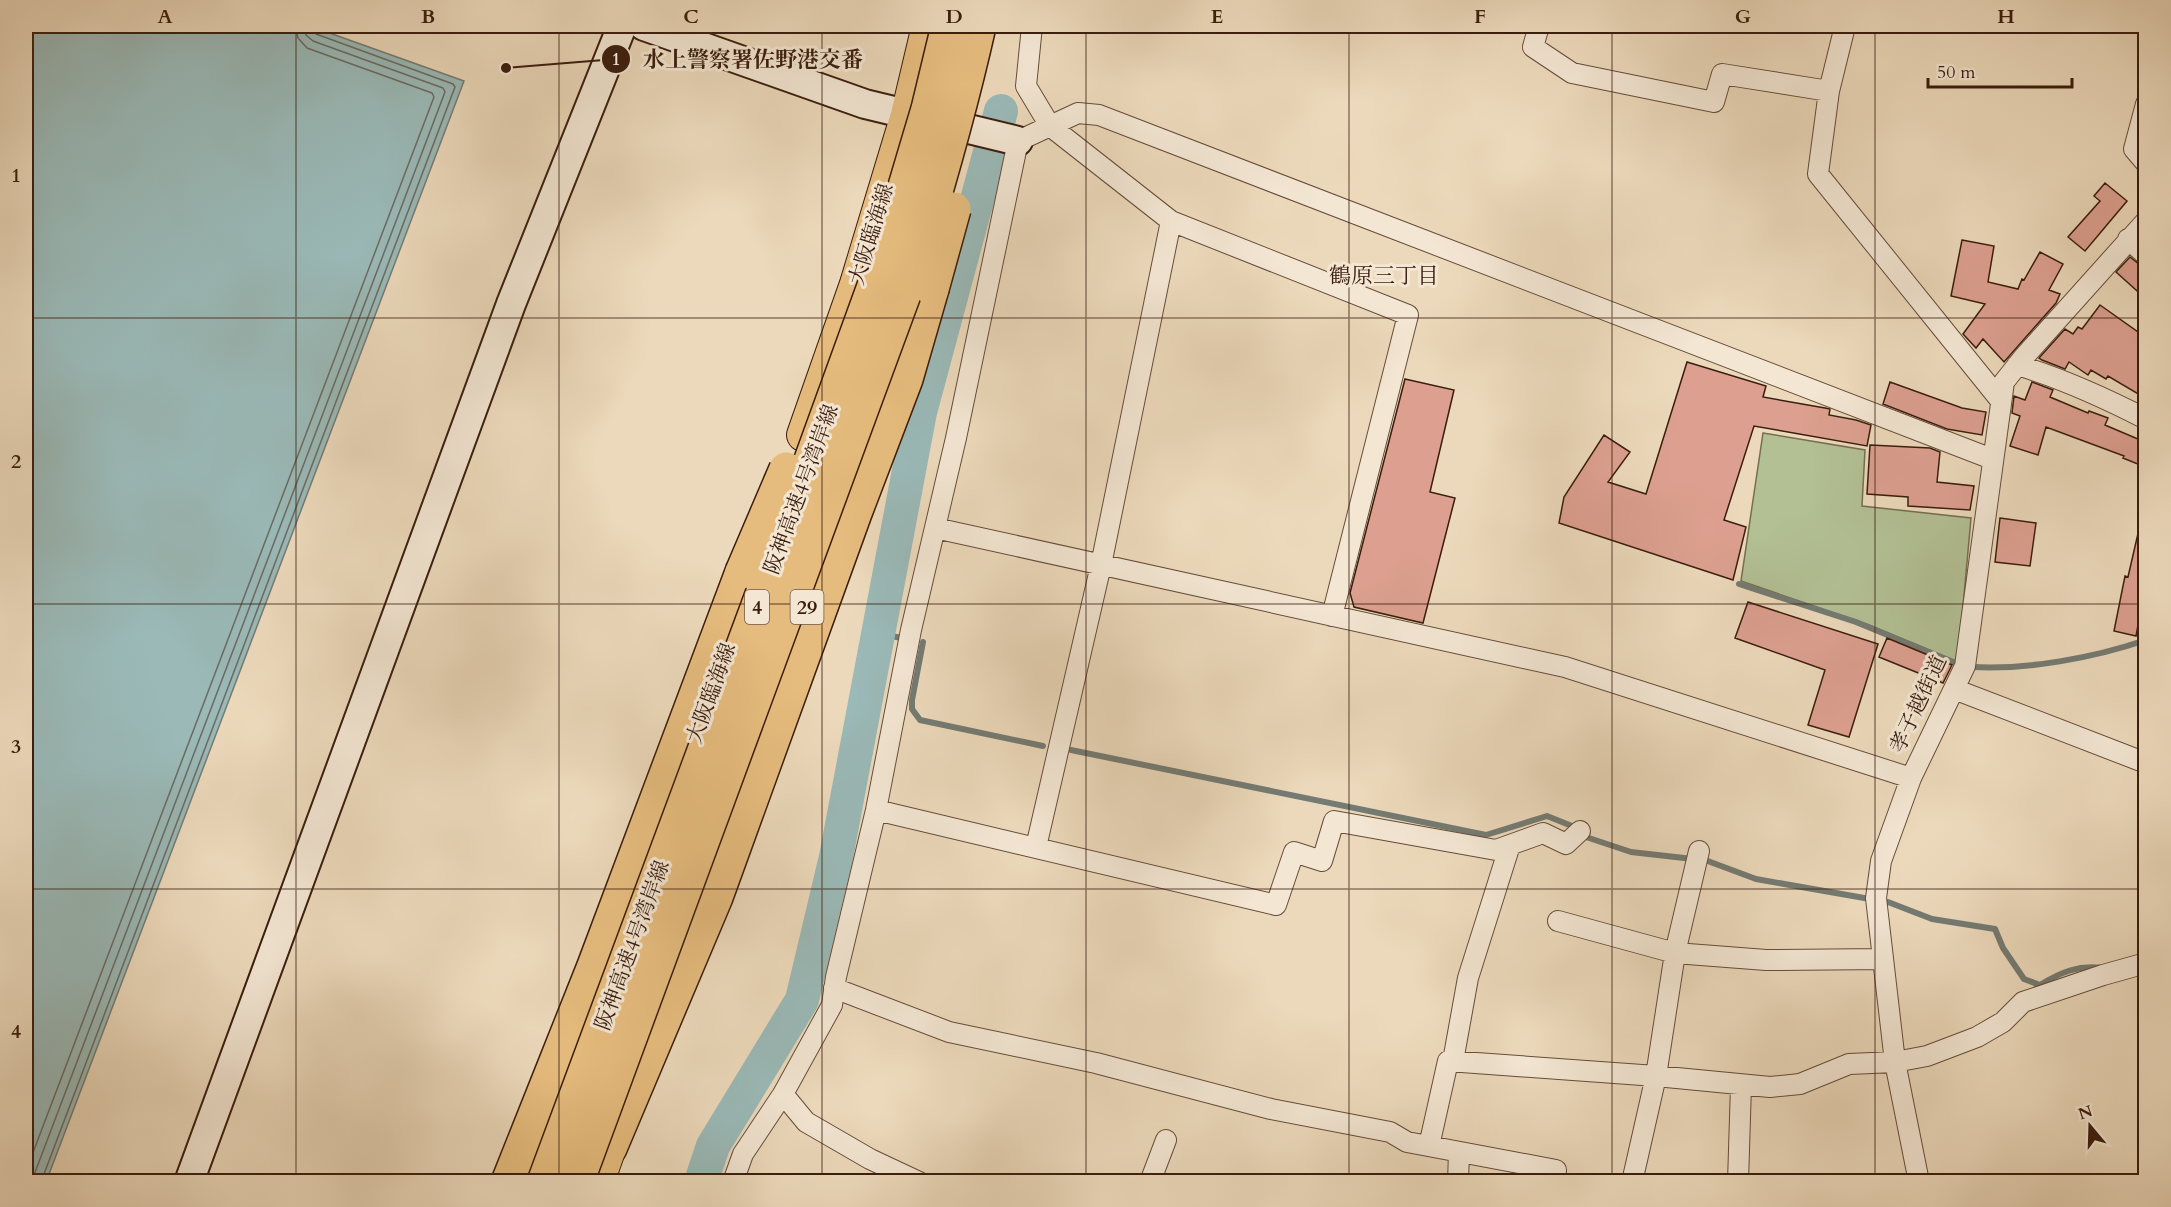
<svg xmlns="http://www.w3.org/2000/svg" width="2171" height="1207" font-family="Cardo,'Noto Serif JP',serif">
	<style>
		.green { fill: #b2c094; stroke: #766e51; stroke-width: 1.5 }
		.water { fill: #9ab9b7; stroke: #747b73; stroke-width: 1.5 }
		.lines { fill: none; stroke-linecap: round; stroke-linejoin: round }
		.shore { stroke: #6a6b62; stroke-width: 1.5 }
		.stream { stroke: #747b73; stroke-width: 6 }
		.river { stroke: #9ab9b7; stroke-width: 34 }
		.building { fill: #dda090; stroke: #3a1d0e; stroke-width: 1.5 }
		.street-casing { stroke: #664c39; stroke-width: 22 }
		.secondary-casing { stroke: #3a1d0e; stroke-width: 32 }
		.primary-casing { stroke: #3a1d0e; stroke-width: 34 }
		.highway-casing { stroke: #3a1d0e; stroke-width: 36 }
		.street { stroke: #f3e6d3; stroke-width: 20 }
		.secondary { stroke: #f3e6d3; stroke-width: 28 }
		.primary { stroke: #e6bc7e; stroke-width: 32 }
		.highway { stroke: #e6bc7e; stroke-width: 33 }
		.highway-bridge-casing { stroke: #3a1d0e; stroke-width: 36; stroke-linecap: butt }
		.highway-bridge { stroke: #e6bc7e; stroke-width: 33 }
		.grid { fill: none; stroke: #3a1d0e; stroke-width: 1.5; stroke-opacity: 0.55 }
		.labels { text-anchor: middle; stroke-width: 6; stroke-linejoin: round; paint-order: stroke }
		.shield { fill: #f3e6d3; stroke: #725949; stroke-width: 1.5 }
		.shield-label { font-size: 20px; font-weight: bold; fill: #3a1d0e }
		.street-label { font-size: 21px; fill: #3a1d0e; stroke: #f3e6d3 }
		.neighbourhood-label { font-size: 22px; fill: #3a1d0e; stroke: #f3e6d3 }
		.leader { fill: none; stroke: #3a1d0e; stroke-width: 2 }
		.callout-dot { fill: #3a1d0e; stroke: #f3e6d3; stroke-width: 2 }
		.mark-label { font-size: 18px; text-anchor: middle; font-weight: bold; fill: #fff }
		.callout-label { font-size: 22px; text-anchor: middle; font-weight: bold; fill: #3a1d0e; stroke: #f3e6d3; stroke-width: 6; stroke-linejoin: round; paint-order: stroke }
		.neatline { fill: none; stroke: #3a1d0e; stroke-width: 2 }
		.grid-label { font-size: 20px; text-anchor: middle; font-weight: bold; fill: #3a1d0e }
	</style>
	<rect width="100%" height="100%" fill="#ecd9bb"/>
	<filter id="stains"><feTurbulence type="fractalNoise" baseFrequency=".00333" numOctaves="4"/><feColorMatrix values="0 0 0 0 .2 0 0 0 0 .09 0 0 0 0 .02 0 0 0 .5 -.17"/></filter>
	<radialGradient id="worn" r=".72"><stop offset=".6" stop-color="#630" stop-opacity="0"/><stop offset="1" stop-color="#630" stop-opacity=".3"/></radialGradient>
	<path class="green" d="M1763,433L1865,450L1862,506L1971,518L1958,662L1869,625L1741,581Z"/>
	<path class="water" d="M26,26H310L464,81L46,1182L26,1181Z"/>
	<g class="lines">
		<path class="shore" d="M26,1171L434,97L432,93L307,48L298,38L295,26
			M33,1182L34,1175L445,92L443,88L313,41L306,35L304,26
			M41,1182L455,87L453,84L316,34L312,30V26"/>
		<path class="stream" d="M1739,584L1856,622L1958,664
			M879,633L901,638
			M923,642L912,700V709L920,720L1043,746
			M1972,667C2027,670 2093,658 2146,640
			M1071,750L1486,835L1547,816L1572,826
			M1586,837L1631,852L1693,859
			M1705,860L1756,879L1870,899
			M1888,902L1932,919L1995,929L2003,948L2024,979L2040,985C2061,972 2078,965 2102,968"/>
		<path class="river" d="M701,1182L713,1146L802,1000L836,857L920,412L1001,111"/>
	</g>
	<path class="building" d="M2105,183L2127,201L2085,251L2068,237L2100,201L2094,196Z
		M1962,240L1994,246L1988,282L2018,289L2022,279L2024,280L2040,252L2063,264L2049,290L2060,294L2056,303L2004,362L1983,339L1976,348L1963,334L1985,304L1951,296Z
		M2130,257L2139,264L2145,267V298L2116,272Z
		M2100,305L2145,337V398L2108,376L2106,379L2091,370L2088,375L2069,362L2065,369L2042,360L2039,358L2065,329L2073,334L2078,327L2082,329Z
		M1687,362L1766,386L1763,397L1825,408L1830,409L1829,415L1856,420L1871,425L1867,446L1754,426L1724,520L1746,527L1733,580L1559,523L1564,497L1604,435L1630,452L1608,482L1646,494Z
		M1405,379L1454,390L1430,492L1455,498L1423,623L1354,607L1350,593Z
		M1890,382L1962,408L1986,412L1982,435L1947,429L1883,404Z
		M2032,382L2053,390L2050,397L2088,413L2089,411L2108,418L2105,425L2145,442V467L2123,458L2124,456L2046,427L2038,455L2010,446L2020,416L2012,413L2014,396L2025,400Z
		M1870,445L1930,448L1940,452L1937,482L1974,486L1970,510L1908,506V497L1867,494Z
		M2000,518L2036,523L2030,566L1995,562Z
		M2139,529L2145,530V610L2141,609L2136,636L2114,631L2125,576L2128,577Z
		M1748,602L1878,644L1849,737L1808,725L1825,670L1735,638Z
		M1887,638L1952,665L1943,683L1879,657Z"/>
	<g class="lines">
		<defs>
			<path id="street" d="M1032,26L1026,86L1050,126L1171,221L1408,315L1332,616
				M1539,26L1533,47L1572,73L1714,102L1722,74L1829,91
				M1845,26L1829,91L1818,174L2001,401
				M2146,104L2134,149L2146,163
				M2128,239L2146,255
				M2017,365C2061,378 2105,398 2146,419
				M935,528L1565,667L1911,778
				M1954,689L2146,763
				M876,810L1276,905L1294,852L1322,861L1334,821L1496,850L1543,833L1566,844L1580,831
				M1036,847L1101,565L1171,221
				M1558,921L1675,953L1766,960L1883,959
				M834,988L949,1032L1096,1063L1271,1109L1390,1132L1407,1142L1556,1170L1555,1182
				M1453,1061L1468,978L1510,845
				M783,1094L806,1122L870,1159L919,1182
				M1429,1146L1448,1061L1656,1076L1770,1087L1800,1084L1849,1064L1895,1062L1927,1056L1977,1037L2003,1022L2023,1002L2103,975L2146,963
				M733,1182L743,1154L783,1094L832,1005L836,977L876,810L911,630L956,438L1018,141L1078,113L1099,115L1992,459
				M1150,1182L1166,1140
				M1458,1182L1459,1152
				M1632,1182L1656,1076L1675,953L1699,851
				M1738,1182L1741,1085
				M1919,1182L1895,1062L1876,898L1881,861L1911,778L1965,666L2004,382L2023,358L2146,221"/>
			<path id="secondary" d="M644,26L865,104L1018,141
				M189,1182L511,304L622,26"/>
			<path id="primary" d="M803,435L856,284L907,115L928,26
				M527,1182L544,1135
				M598,1182L619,1122"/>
			<path id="highway" d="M610,1148L716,897L855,513L906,379L932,289
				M508,1182L594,966L742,572"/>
		</defs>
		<use href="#street" class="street-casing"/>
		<use href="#secondary" class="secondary-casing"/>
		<use href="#primary" class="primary-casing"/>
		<use href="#highway" class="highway-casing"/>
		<use href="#street" class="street"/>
		<use href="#secondary" class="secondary"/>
		<use href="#primary" class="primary"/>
		<use href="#highway" class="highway"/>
		<defs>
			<path id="highway-bridge" d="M932,289L954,209
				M742,572L786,469
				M544,1182L766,584L881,267L928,109L948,26
				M577,1182L910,278C936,194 960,111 979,26"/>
		</defs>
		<use href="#highway-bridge" class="highway-bridge-casing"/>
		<use href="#highway-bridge" class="highway-bridge"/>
	</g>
	<path class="grid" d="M296,26V1182M559,26V1182M822,26V1182M1086,26V1182M1349,26V1182M1612,26V1182M1875,26V1182M26,318H2146M26,604H2146M26,889H2146"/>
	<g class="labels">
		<g class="shield">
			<rect x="745" y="590" width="24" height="34" rx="4.5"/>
			<rect x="790.5" y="590" width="33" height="34" rx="4.5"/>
		</g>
		<g class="shield-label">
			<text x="757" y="614">4</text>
			<text x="807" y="614">29</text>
		</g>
		<g class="street-label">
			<text transform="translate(871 234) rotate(-73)" y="7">大阪臨海線</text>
			<text transform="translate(801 489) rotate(-70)" y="7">阪神高速4号湾岸線</text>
			<text transform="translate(711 693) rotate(-70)" y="7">大阪臨海線</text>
			<text transform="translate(1918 704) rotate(-65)" y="7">孝子越街道</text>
			<text transform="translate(632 945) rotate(-70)" y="7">阪神高速4号湾岸線</text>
		</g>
		<g class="neighbourhood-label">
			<text x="1384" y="283">鶴原三丁目</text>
		</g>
	</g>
	<path class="leader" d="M506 68L616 59"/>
	<g class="callout-dot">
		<circle cx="506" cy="68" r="6"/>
		<circle cx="616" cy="59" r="15"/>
	</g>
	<g class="mark-label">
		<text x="616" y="65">1</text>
	</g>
	<g class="callout-label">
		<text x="753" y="67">水上警察署佐野港交番</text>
	</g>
	<rect width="2171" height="1207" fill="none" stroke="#ecd9bb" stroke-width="66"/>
	<g transform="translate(2090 1126) rotate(341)" stroke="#f3e6d3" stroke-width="4.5" paint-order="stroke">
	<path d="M0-4.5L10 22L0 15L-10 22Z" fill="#3a1d0e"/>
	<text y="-9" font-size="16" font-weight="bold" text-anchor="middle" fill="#3a1d0e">N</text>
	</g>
	<path d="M1928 78v9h144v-9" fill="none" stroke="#3a1d0e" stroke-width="3"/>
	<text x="1937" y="78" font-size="18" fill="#3a1d0e" stroke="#f3e6d3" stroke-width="4.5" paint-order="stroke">50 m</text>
	<rect x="33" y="33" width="2105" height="1141" class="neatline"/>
	<g class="grid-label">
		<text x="165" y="23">A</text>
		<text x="428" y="23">B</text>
		<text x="691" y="23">C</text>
		<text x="954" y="23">D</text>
		<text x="1217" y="23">E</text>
		<text x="1480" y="23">F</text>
		<text x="1743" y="23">G</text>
		<text x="2006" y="23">H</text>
		<text x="16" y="182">1</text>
		<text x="16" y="468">2</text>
		<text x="16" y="753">3</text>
		<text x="16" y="1038">4</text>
	</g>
	<rect width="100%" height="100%" filter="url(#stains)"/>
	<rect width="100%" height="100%" fill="url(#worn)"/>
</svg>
